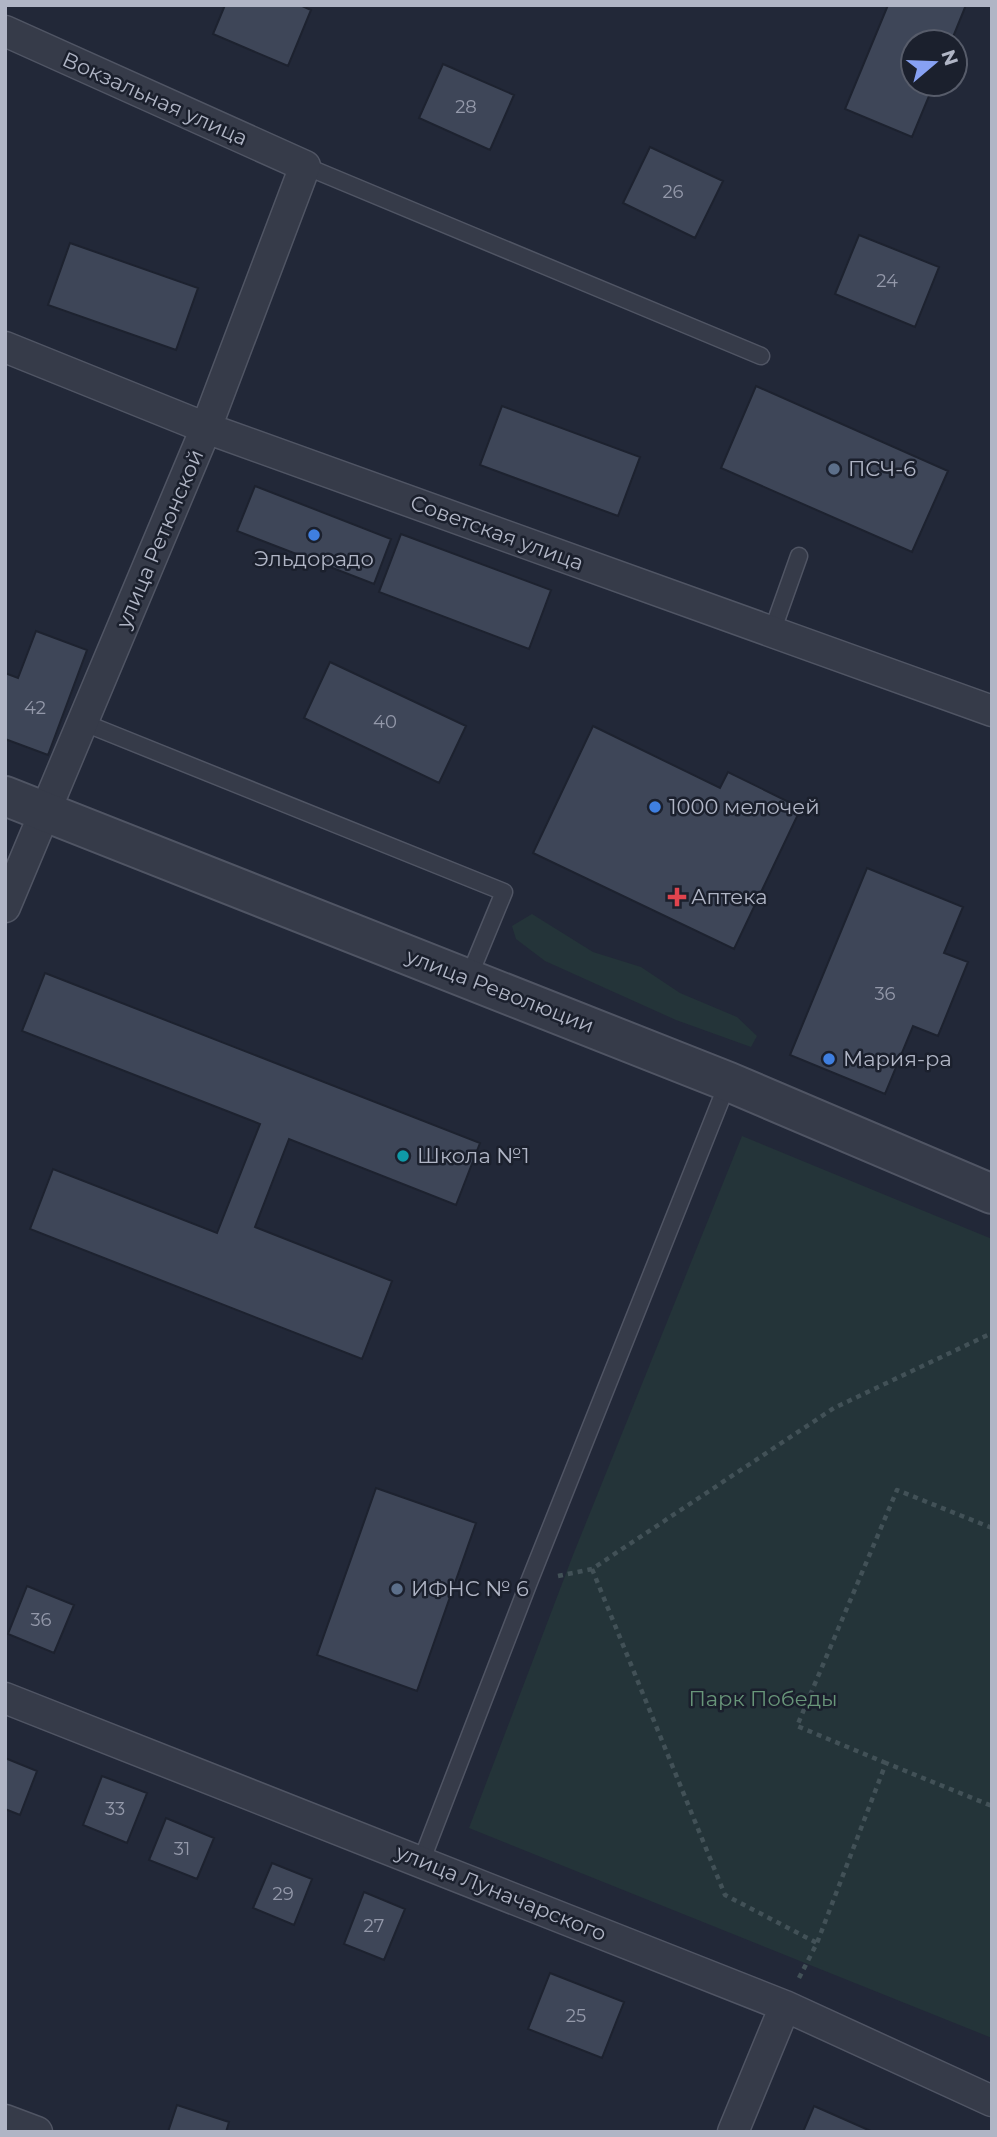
<svg xmlns="http://www.w3.org/2000/svg" width="997" height="2137" font-family="Montserrat,sans-serif">
	<style>
		.green { fill: #243439 }
		.building { fill: #3e4658; stroke: #1d222f; stroke-width: 2 }
		.lines { fill: none; stroke-linecap: round; stroke-linejoin: round }
		.service-casing { stroke: #505564; stroke-width: 19 }
		.minor-casing { stroke: #505564; stroke-width: 33 }
		.tertiary-casing { stroke: #505564; stroke-width: 42 }
		.path { stroke: #425157; stroke-width: 4.5; stroke-dasharray: 5 5; stroke-linecap: butt }
		.service { stroke: #363b49; stroke-width: 16 }
		.minor { stroke: #363b49; stroke-width: 30 }
		.tertiary { stroke: #363b49; stroke-width: 38 }
		.service-dot { fill: #5c6f8a; stroke: #1b202d; stroke-width: 2.5 }
		.shop-dot { fill: #3f7fe0; stroke: #1b202d; stroke-width: 2.5 }
		.health-dot { fill: #e0444e; stroke: #1b202d; stroke-width: 2.5 }
		.culture-dot { fill: #0f9aa8; stroke: #1b202d; stroke-width: 2.5 }
		.labels { text-anchor: middle; stroke-width: 5; stroke-linejoin: round; paint-order: stroke }
		.number-label { font-size: 18px; fill: #9499aa }
		.street-label { font-size: 21px; fill: #b0b5c5; stroke: #1b202d }
		.poi-label { font-size: 21px; fill: #b0b5c5; stroke: #1b202d; text-anchor: start }
		.park-label { font-size: 21px; fill: #689579; stroke: #1b202d }
	</style>
	<rect width="100%" height="100%" fill="#222838"/>
	<path class="green" d="M532,914L593,952L641,967L680,993L737,1017L757,1036L751,1047L676,1020L545,961L516,939L512,926Z
		M742,1136L992,1239V2038L469,1828L573,1555Z"/>
	<path class="building" d="M225,5H300L311,10L288,66L213,34Z
		M888,5H966L951,42H913V84H934L912,137L845,109Z
		M443,64L514,95L490,150L419,118Z
		M650,147L723,181L695,238L623,203Z
		M859,235L939,267L915,327L835,294Z
		M70,243L198,288L176,350L48,305Z
		M756,386L948,471L912,552L721,468Z
		M502,406L640,457L618,516L480,465Z
		M255,486L391,539L374,584L237,531Z
		M401,534L551,590L529,649L379,592Z
		M36,631L87,650L48,755L5,739V673L18,678Z
		M330,662L466,726L439,783L304,718Z
		M593,726L720,788L728,772L801,808L734,949L533,853Z
		M867,868L963,907L944,953L968,962L938,1036L913,1026L885,1094L790,1055Z
		M45,973L480,1143L456,1205L289,1139L255,1227L392,1281L362,1359L30,1229L53,1169L217,1233L260,1124L22,1031Z
		M376,1488L476,1523L417,1691L317,1655Z
		M27,1586L74,1605L54,1653L8,1634Z
		M5,1758L37,1771L20,1815L5,1809Z
		M102,1776L147,1793L127,1843L83,1825Z
		M166,1818L214,1838L197,1879L149,1860Z
		M272,1863L312,1879L294,1925L253,1908Z
		M364,1892L405,1909L384,1960L344,1944Z
		M550,1973L624,2002L602,2058L528,2029Z
		M177,2105L229,2122L226,2132H168Z
		M814,2106L873,2132H803Z"/>
	<g class="lines">
		<defs>
			<path id="service" d="M305,166L761,356
				M772,632L799,556
				M82,722L504,892L468,979
				M421,1862L529,1582L728,1082"/>
			<path id="minor" d="M5,31L305,166L206,428L5,907
				M5,347L206,428L992,711
				M5,1698L785,2006L992,2101
				M5,2120L37,2132
				M733,2132L785,2006"/>
			<path id="tertiary" d="M5,796L729,1082L992,1194"/>
		</defs>
		<use href="#service" class="service-casing"/>
		<use href="#minor" class="minor-casing"/>
		<use href="#tertiary" class="tertiary-casing"/>
		<path class="path" d="M592,1569L725,1895L817,1943
			M558,1576L592,1569L834,1408L992,1333
			M886,1763L797,1726L897,1490L992,1528
			M799,1978L817,1943L886,1763L992,1806"/>
		<use href="#service" class="service"/>
		<use href="#minor" class="minor"/>
		<use href="#tertiary" class="tertiary"/>
	</g>
	<g class="service-dot">
		<circle cx="834" cy="469" r="7"/>
		<circle cx="397" cy="1589" r="7"/>
	</g>
	<g class="shop-dot">
		<circle cx="314" cy="535" r="7"/>
		<circle cx="655" cy="807" r="7"/>
		<circle cx="829" cy="1059" r="7"/>
	</g>
	<path class="health-dot" d="M673.5 886.5h7v7h7v7h-7v7h-7v-7h-7v-7h7z"/>
	<circle class="culture-dot" cx="403" cy="1156" r="7"/>
	<g class="labels">
		<g class="number-label">
			<text x="466" y="113">28</text>
			<text x="673" y="198">26</text>
			<text x="887" y="287">24</text>
			<text x="35" y="714">42</text>
			<text x="385" y="728">40</text>
			<text x="885" y="1000">36</text>
			<text x="41" y="1626">36</text>
			<text x="115" y="1815">33</text>
			<text x="182" y="1855">31</text>
			<text x="283" y="1900">29</text>
			<text x="374" y="1932">27</text>
			<text x="576" y="2022">25</text>
		</g>
		<g class="street-label">
			<text transform="translate(155 99) rotate(24)" y="7">Вокзальная улица</text>
			<text transform="translate(497 533) rotate(20)" y="7">Советская улица</text>
			<text transform="translate(160 539) rotate(-67)" y="7">улица Ретюнской</text>
			<text transform="translate(500 991) rotate(21)" y="7">улица Революции</text>
			<text transform="translate(501 1893) rotate(22)" y="7">улица Луначарского</text>
		</g>
		<g class="poi-label">
			<text x="848" y="476">ПСЧ-6</text>
			<text x="314" y="566" text-anchor="middle">Эльдорадо</text>
			<text x="669" y="814">1000 мелочей</text>
			<text x="691" y="904">Аптека</text>
			<text x="843" y="1066">Мария-ра</text>
			<text x="417" y="1163">Школа №1</text>
			<text x="411" y="1596">ИФНС № 6</text>
		</g>
		<g class="park-label">
			<text x="763" y="1706">Парк Победы</text>
		</g>
	</g>
	<rect width="997" height="2137" fill="none" stroke="#b0b5c5" stroke-width="14"/>
	<g transform="translate(934 63) rotate(71)"><circle r="33" fill="#1b202d" stroke="#575c6a" stroke-width="2"/>
	<path d="M0-5L12 26L0 18L-12 26Z" fill="#87a1f3"/>
	<text y="-10" font-size="19" font-weight="bold" text-anchor="middle" fill="#b0b5c5">N</text>
	</g>
</svg>
